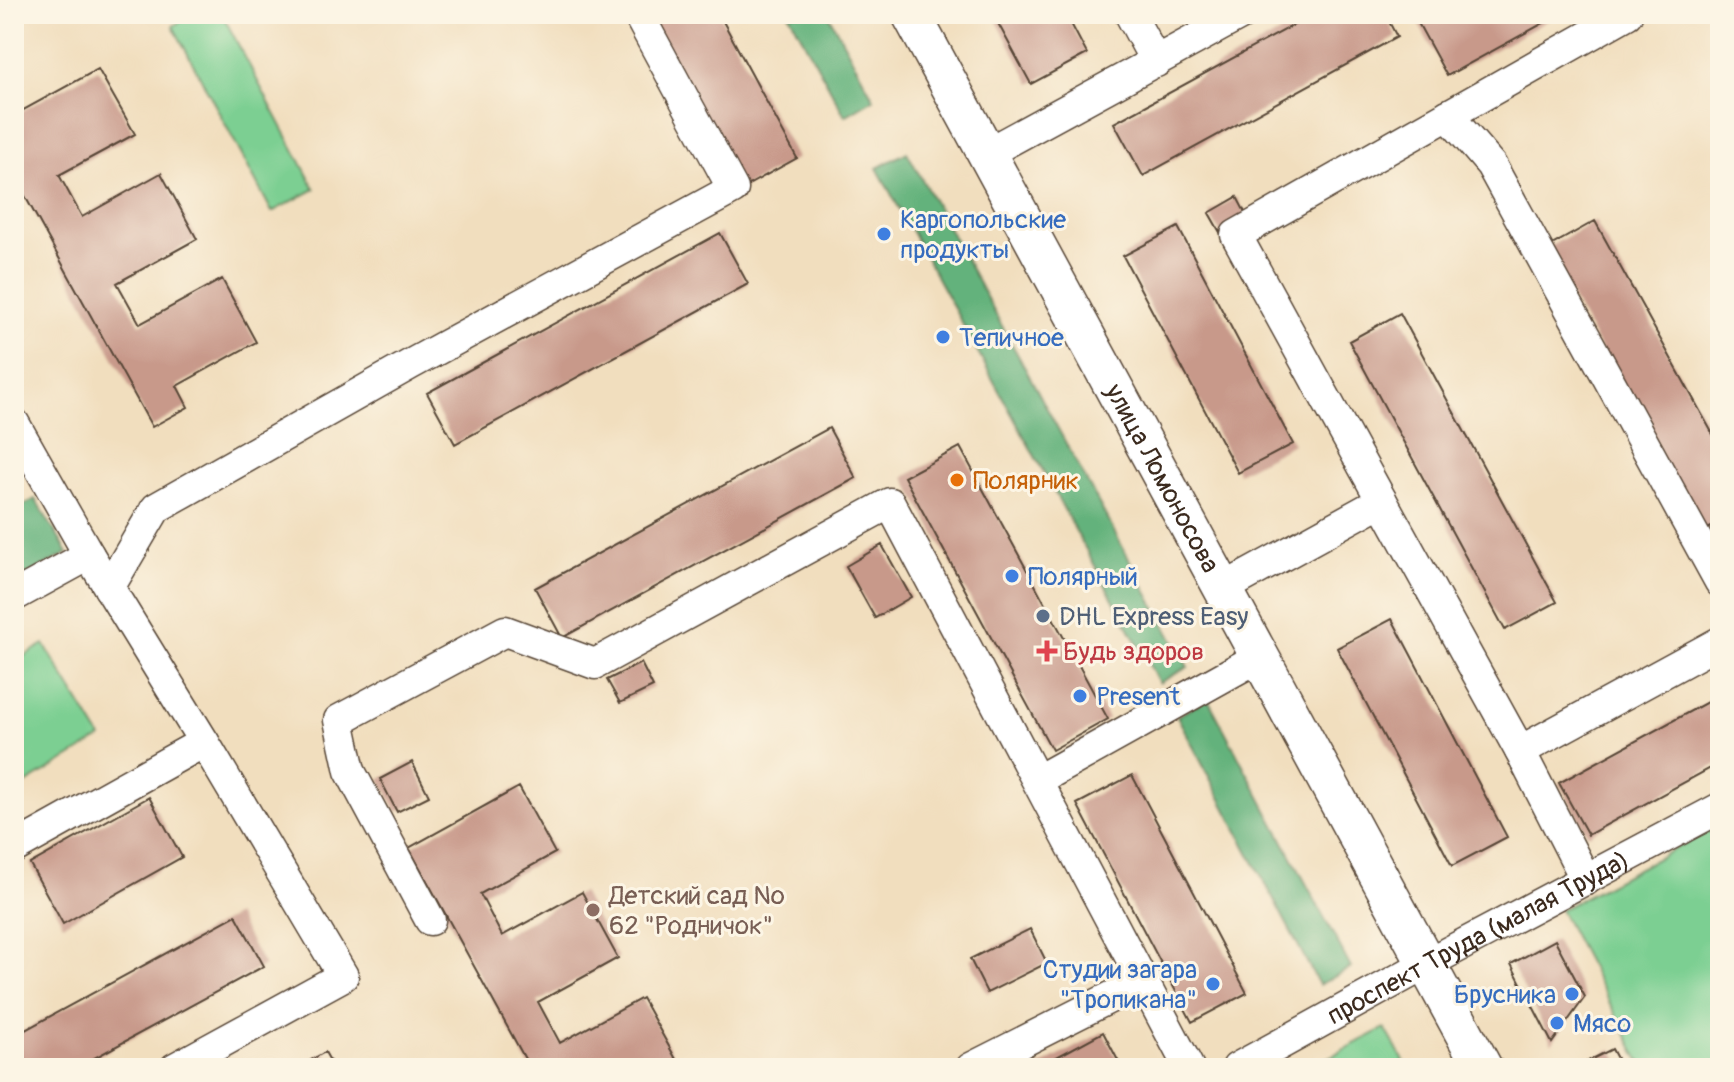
<svg xmlns="http://www.w3.org/2000/svg" width="1734" height="1082" font-family="Pangolin,sans-serif">
	<style>
		.green { fill: #7bcf92; stroke: #5b7c58; stroke-width: 2 }
		.forest { fill: #64b27c; stroke: #506e4d; stroke-width: 2 }
		.building { fill: #c8998a }
		.lines { fill: none; stroke-linecap: round; stroke-linejoin: round }
		.minor-casing { stroke: #564536; stroke-width: 33 }
		.major-casing { stroke: #564536; stroke-width: 41 }
		.minor { stroke: #fff; stroke-width: 30 }
		.major { stroke: #fff; stroke-width: 38 }
		.shop-dot { fill: #3f7fe0; stroke: #fcf5e5; stroke-width: 3 }
		.food-dot { fill: #e8710a; stroke: #fcf5e5; stroke-width: 3 }
		.service-dot { fill: #5c6f8a; stroke: #fcf5e5; stroke-width: 3 }
		.health-dot { fill: #e0444e; stroke: #fcf5e5; stroke-width: 3 }
		.education-dot { fill: #8d6e63; stroke: #fcf5e5; stroke-width: 3 }
		.labels { text-anchor: middle; stroke-width: 6; stroke-linejoin: round; paint-order: stroke }
		.shop-label { font-size: 26px; fill: #366cbe; stroke: #fcf5e5; text-anchor: start }
		.street-label { font-size: 26px; fill: #3b2a1e; stroke: #fcf5e5 }
		.food-label { font-size: 26px; fill: #c56008; stroke: #fcf5e5; text-anchor: start }
		.service-label { font-size: 26px; fill: #4e5e75; stroke: #fcf5e5; text-anchor: start }
		.health-label { font-size: 26px; fill: #be3a42; stroke: #fcf5e5; text-anchor: start }
		.education-label { font-size: 26px; fill: #785e54; stroke: #fcf5e5; text-anchor: start }
	</style>
	<rect width="100%" height="100%" fill="#fcf5e5"/>
	<filter id="ink" filterUnits="userSpaceOnUse"><feTurbulence type="fractalNoise" baseFrequency=".0125" numOctaves="2"/><feDisplacementMap in="SourceGraphic" scale="16" xChannelSelector="R" yChannelSelector="G"/><feConvolveMatrix kernelMatrix="1 2 1 2 8 2 1 2 1" color-interpolation-filters="sRGB"/></filter>
	<filter id="wash" filterUnits="userSpaceOnUse"><feTurbulence type="fractalNoise" baseFrequency=".006" numOctaves="4" result="noise"/><feDisplacementMap in="SourceGraphic" scale="32" xChannelSelector="R" yChannelSelector="G"/><feGaussianBlur stdDeviation="1.8" result="paint"/><feColorMatrix in="noise" values="0 0 0 0 0 0 0 0 0 0 0 0 0 0 0 0 0 1.4 0 .05"/><feComposite in="paint" operator="in"/></filter>
	<g filter="url(#wash)">
		<rect width="100%" height="100%" fill="#f1debe"/>
		<path class="green" d="M194,14H222L315,189L272,212L173,26Z
			M44,644L101,738L14,791V662Z
			M1720,825V1068H1644L1560,910Z
			M1385,1028L1408,1068H1308Z"/>
		<path class="forest" d="M789,14H828L874,99L845,116Z
			M907,152L1188,667L1159,683L877,168Z
			M35,499L68,553L14,582V511Z
			M1208,699L1351,968L1319,985L1177,716Z"/>
		<g id="blocks">
			<path class="building" d="M646,14H719L797,158L741,189Z
				M993,14H1066L1087,54L1031,84Z
				M1314,14H1385L1397,37L1143,176L1114,123Z
				M1436,14H1560L1447,76L1418,23Z
				M98,69L135,134L59,175L82,217L161,173L197,239L117,283L140,324L222,279L256,342L177,386L188,407L152,427L14,176V115Z
				M1237,197L1248,218L1221,234L1209,213Z
				M1595,221L1720,447V522L1702,532L1545,249Z
				M1178,227L1293,444L1238,473L1123,256Z
				M720,233L748,284L455,444L427,393Z
				M1400,313L1557,602L1505,630L1349,341Z
				M829,428L856,478L562,638L535,588Z
				M960,447L1108,719L1052,750L904,477Z
				M882,545L911,597L875,618L846,566Z
				M1392,619L1507,837L1452,866L1337,648Z
				M641,663L653,687L620,703L607,680Z
				M1720,695V763L1588,835L1559,783Z
				M412,762L429,796L397,812L380,779Z
				M1132,775L1247,993L1192,1022L1077,804Z
				M519,787L555,853L480,894L502,936L582,892L618,958L538,1002L560,1043L642,998L677,1061L665,1068H530L409,848Z
				M149,797L182,857L63,924L30,864Z
				M236,915L264,966L76,1068H14V1036Z
				M1030,929L1047,963L987,993L970,959Z
				M1555,940L1585,997L1552,1043L1511,964Z
				M1103,1032L1122,1068H1036L1068,1051Z
				M1612,1049L1622,1068H1574Z
				M325,1052L334,1068H297Z"/>
		</g>
	</g>
	<g filter="url(#ink)">
		<use href="#blocks" fill-opacity="0" stroke="#564536" stroke-width="2"/>
		<g class="lines">
			<defs>
				<g id="minor">
					<path d="M1130,14L1156,62"/>
					<path d="M1448,115L1491,165L1720,582"/>
					<path d="M987,153L1242,14"/>
					<path d="M14,423L89,555"/>
					<path d="M1382,501L1520,751L1586,880"/>
					<path d="M109,588L156,508L411,364L733,189L638,14"/>
					<path d="M1222,589L1382,501L1236,235L1627,14"/>
					<path d="M14,596L89,555L204,742L343,976L175,1068"/>
					<path d="M1520,751L1720,642"/>
					<path d="M1038,780L1259,657"/>
					<path d="M14,848L204,742"/>
					<path d="M430,920L350,771L339,720L505,631L595,664L890,503L1189,1068"/>
					<path d="M971,1068L1145,980"/>
					<path id="s1" d="M1237,1068L1426,964L1720,808"/>
				</g>
				<g id="major">
					<path id="s2" d="M911,14L1483,1068"/>
				</g>
			</defs>
			<use href="#minor" class="minor-casing"/>
			<use href="#major" class="major-casing"/>
			<use href="#minor" class="minor"/>
			<use href="#major" class="major"/>
		</g>
	</g>
	<g class="shop-dot">
		<circle cx="884" cy="234" r="8"/>
		<circle cx="943" cy="337" r="8"/>
		<circle cx="1012" cy="576" r="8"/>
		<circle cx="1080" cy="696" r="8"/>
		<circle cx="1213" cy="984" r="8"/>
		<circle cx="1572" cy="994" r="8"/>
		<circle cx="1557" cy="1023" r="8"/>
	</g>
	<circle class="food-dot" cx="957" cy="480" r="8"/>
	<circle class="service-dot" cx="1043" cy="616" r="8"/>
	<path class="health-dot" d="M1043 639h8v8h8v8h-8v8h-8v-8h-8v-8h8z"/>
	<circle class="education-dot" cx="593" cy="910" r="8"/>
	<g class="labels">
		<g class="shop-label">
			<text x="900" y="228">Каргопольские<tspan x="900" dy="30">продукты</tspan></text>
			<text x="959" y="346">Тепичное</text>
			<text x="1028" y="585">Полярный</text>
			<text x="1096" y="705">Present</text>
			<text x="1197" y="978" text-anchor="end">Студии загара<tspan x="1197" dy="30">"Тропикана"</tspan></text>
			<text x="1556" y="1003" text-anchor="end">Брусника</text>
			<text x="1573" y="1032">Мясо</text>
		</g>
		<g class="street-label">
			<text dy="9" stroke="none"><textPath href="#s2" startOffset="528">улица Ломоносова</textPath></text>
			<text dy="9" stroke="none"><textPath href="#s1" startOffset="274">проспект Труда (малая Труда)</textPath></text>
		</g>
		<g class="food-label">
			<text x="973" y="489">Полярник</text>
		</g>
		<g class="service-label">
			<text x="1059" y="625">DHL Express Easy</text>
		</g>
		<g class="health-label">
			<text x="1063" y="660">Будь здоров</text>
		</g>
		<g class="education-label">
			<text x="609" y="904">Детский сад №<tspan x="609" dy="30">62 "Родничок"</tspan></text>
		</g>
	</g>
	<rect width="1734" height="1082" fill="none" stroke="#fcf5e5" stroke-width="48"/>
</svg>
